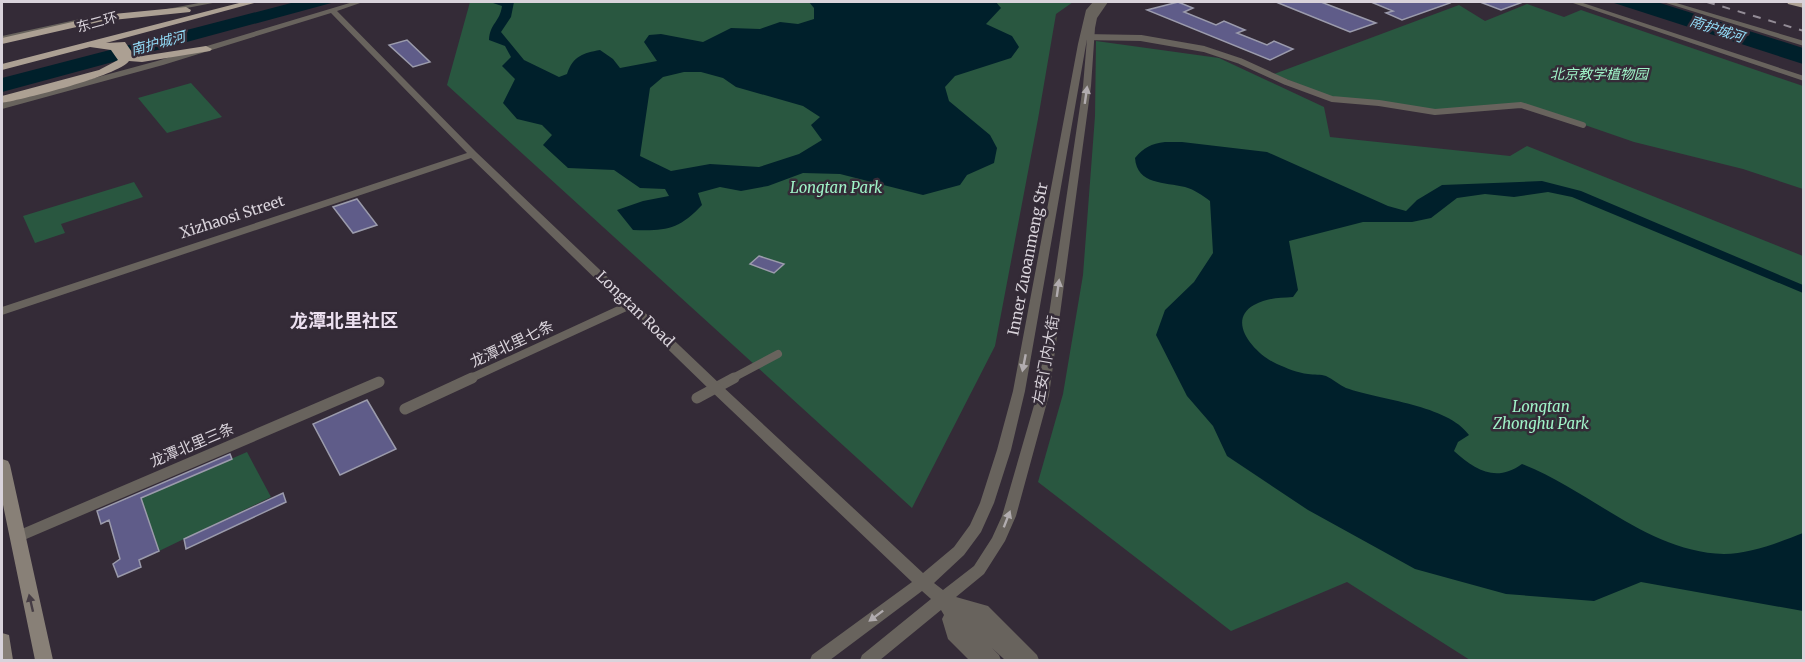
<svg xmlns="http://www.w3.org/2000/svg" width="1805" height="662" font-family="Merriweather,'Noto Sans SC',serif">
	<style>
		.green { fill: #295740 }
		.water { fill: #00202b; fill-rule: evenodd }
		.building { fill: #5f5c89; stroke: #9b9bac; stroke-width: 1.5 }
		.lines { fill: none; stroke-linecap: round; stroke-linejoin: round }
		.minor-far2 { stroke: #68635d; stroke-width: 6 }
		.minor-far1 { stroke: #68635d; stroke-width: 8 }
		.minor { stroke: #68635d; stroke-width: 11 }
		.tertiary { fill: #68635d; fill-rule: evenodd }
		.secondary { fill: #888077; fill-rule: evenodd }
		.trunk { fill: #aca093; fill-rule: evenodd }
		.rail { stroke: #938c96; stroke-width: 2; stroke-dasharray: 8 8; stroke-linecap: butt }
		.oneway { fill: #b1acaf }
		.oneway2 { fill: #453c44 }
		.labels { text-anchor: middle; stroke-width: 5; stroke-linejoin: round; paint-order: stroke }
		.far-street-label { font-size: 14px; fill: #d9d3db; stroke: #342b37 }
		.far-water-label { font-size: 14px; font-style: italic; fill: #92daf6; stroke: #342b37 }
		.far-park-label { font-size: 14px; font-style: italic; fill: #9ff2c7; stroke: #342b37 }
		.park-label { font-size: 15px; font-style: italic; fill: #9ff2c7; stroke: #342b37 }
		.street-label { font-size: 15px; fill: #d9d3db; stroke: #342b37 }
		.quarter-label { font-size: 18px; font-weight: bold; fill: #ebdfef; stroke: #342b37 }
	</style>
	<rect width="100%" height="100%" fill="#342b37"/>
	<path class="green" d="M470,2H1073L1056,14L1038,119L995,346L912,508L447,85Z
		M1527,4L1564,17L1581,10L1803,86V189L1743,169L1634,142L1527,105L1435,110L1333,98L1274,74L1459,5L1485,21Z
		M1096,41L1219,58L1324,107L1330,137L1510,156L1527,146L1803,256V660H1470L1347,582L1231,631L1038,482L1063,394L1083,275L1095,116Z
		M191,83L222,117L167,133L138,98Z
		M134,182L143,197L61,224L65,233L35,243L23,216Z
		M247,452L271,497L159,551L141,498Z"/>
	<path class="water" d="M295,2H335L2,92V78Z
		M490,2H514L511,17L501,32L524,60L559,77L567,74C573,56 583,53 600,50L613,59L620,68L657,61L644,42L649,35L661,34L703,42L731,28L760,29L780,22L798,24L814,19V8L809,2H996L1001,8L986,24L1012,36L1019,47L1011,58L955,76L945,87L949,101L990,135L997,148L994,163L967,175L960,185L923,195L840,174L803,173L768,186L741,191L720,187L698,193L702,205C679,230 665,231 633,230L617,210L643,201L669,196L665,189L640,188L614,170L568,168L543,145L552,135L542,125L517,119L503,103L515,79L502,66L511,57L505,46L489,40C490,23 500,22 502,6ZM684,72H701L723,78L736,87L803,106L820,117L811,125L822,140L799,154L759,167L710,164L671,171L640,156L650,88L663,77Z
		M1611,2H1657L1803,48V64Z
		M1165,142H1182L1267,152L1388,206L1406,211L1417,200L1442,185L1542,181L1581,191L1803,285V293L1572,197L1548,192L1514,197L1485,194L1457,198L1431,218L1412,222H1363L1289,241L1298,290L1293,297C1278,298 1267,298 1254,305C1224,322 1258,356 1277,364C1286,368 1298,373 1308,374C1314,375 1321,374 1326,376C1333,379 1339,385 1346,388C1380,400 1448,405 1469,435L1458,442L1454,451C1475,470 1496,483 1522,464C1590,490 1648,552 1724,554C1750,554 1780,542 1803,533V611L1641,582L1594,601L1506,594L1415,569L1308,510L1227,456L1213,426L1187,396L1156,335L1165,310L1194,282L1213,253L1210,201C1202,195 1195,190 1185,187C1165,182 1137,185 1135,158C1144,147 1151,144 1165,142Z"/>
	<path class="building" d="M1178,2L1193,8L1184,12L1216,25L1224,21L1245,30L1237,33L1267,45L1274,41L1293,49L1270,60L1147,10Z
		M1276,2H1321L1376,23L1350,32Z
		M1371,2H1449L1450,3L1402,20L1386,13L1393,11Z
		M1480,2H1523L1501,10Z
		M407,40L430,62L413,67L389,45Z
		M357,199L377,225L353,233L333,207Z
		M759,256L784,264L774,273L750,264Z
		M367,400L396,449L340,475L313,424Z
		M230,454L232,459L141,498L159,551L139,560L141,567L118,577L113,564L120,559L109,520L101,524L97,511Z
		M283,493L286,502L186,549L184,539Z"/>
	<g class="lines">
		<path class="minor-far2" d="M1084,37L1141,38L1204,49L1240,61L1286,82L1332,99L1379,103L1435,112L1521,105L1583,125"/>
		<path class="minor-far1" d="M469,379L630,305
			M731,379L778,354"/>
		<path class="minor" d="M697,398L734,378
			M405,409L472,378
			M17,537L379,382"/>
		<path class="tertiary" d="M204,2H218L171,11L167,9Z
			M353,2H363L337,11L476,152L721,385L923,573L954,547L970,525L980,503L997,450L1013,391L1078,44L1086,10L1093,2H1100V3L1108,2L1097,18L1095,28L1091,86L1049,395L1016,516L1005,541L984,574L956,597L988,606L1037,655L1039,660H1005L992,648L999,655L1001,660H969L948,639L942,619L944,615L941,610L880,660H860L862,655L931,599L922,591L830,660H810L812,655L912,582L711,391L471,158L2,315V307L467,153L331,13L163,65L2,109V103L157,61ZM1087,39L1083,86L1037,395L1002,516L992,538L974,566L943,590L934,583L964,555L981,532L994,503L1011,450L1025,391Z
			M1570,2H1580L1804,76V81Z
			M1663,2H1673L1804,41V46Z
			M103,14H106V18L2,40V36Z"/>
		<path class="secondary" d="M2,459L8,461L10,465L53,660H35L2,500Z
			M2,633L9,635L13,660H2Z"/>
		<path class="trunk" d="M243,2H258L106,43L125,42L134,55L142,56L206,46L212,49L210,51L142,62L129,61C118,76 24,99 2,103V96L99,70L118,60L111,50L90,47L2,70V64Z
			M1787,2H1804V8L1788,4Z
			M186,7L191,10L190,12L103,21L2,44V38L103,15Z"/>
		<path class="rail" d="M1707,2L1804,31"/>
	</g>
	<defs><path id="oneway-solid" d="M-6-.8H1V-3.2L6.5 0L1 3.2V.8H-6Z" transform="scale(1.5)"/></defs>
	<g class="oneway">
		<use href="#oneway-solid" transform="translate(1086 95) rotate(-82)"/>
		<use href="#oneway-solid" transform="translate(1058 288) rotate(-82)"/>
		<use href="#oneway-solid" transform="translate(1024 363) rotate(101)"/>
		<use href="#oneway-solid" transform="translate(1007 519) rotate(-69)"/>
		<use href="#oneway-solid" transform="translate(876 616) rotate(143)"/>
	</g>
	<use class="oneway2" href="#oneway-solid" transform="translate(31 603) rotate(-103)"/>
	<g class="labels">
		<g class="far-street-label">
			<text transform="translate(97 22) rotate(-15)" y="5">东二环</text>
		</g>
		<g class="far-water-label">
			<text transform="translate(1717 29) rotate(18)" y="5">南护城河</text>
			<text transform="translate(158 43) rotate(-15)" y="5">南护城河</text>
		</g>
		<g class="far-park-label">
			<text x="1599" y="79">北京教学植物园</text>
		</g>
		<g class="park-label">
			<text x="836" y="193">Longtan Park</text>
			<text x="1541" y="412">Longtan<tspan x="1541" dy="17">Zhonghu Park</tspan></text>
		</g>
		<g class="street-label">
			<text transform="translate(232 217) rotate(-18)" y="5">Xizhaosi Street</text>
			<text transform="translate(1028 259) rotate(-79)" y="5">Inner Zuoanmeng Str</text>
			<text transform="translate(635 309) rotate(44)" y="5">Longtan Road</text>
			<text transform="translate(512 344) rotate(-25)" y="5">龙潭北里七条</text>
			<text transform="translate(1046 360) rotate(-80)" y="5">左安门内大街</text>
			<text transform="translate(192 445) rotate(-23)" y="5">龙潭北里三条</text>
		</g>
		<g class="quarter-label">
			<text x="344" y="327">龙潭北里社区</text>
		</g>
	</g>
	<rect width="1805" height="662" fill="none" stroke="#d9d3db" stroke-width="6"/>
</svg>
